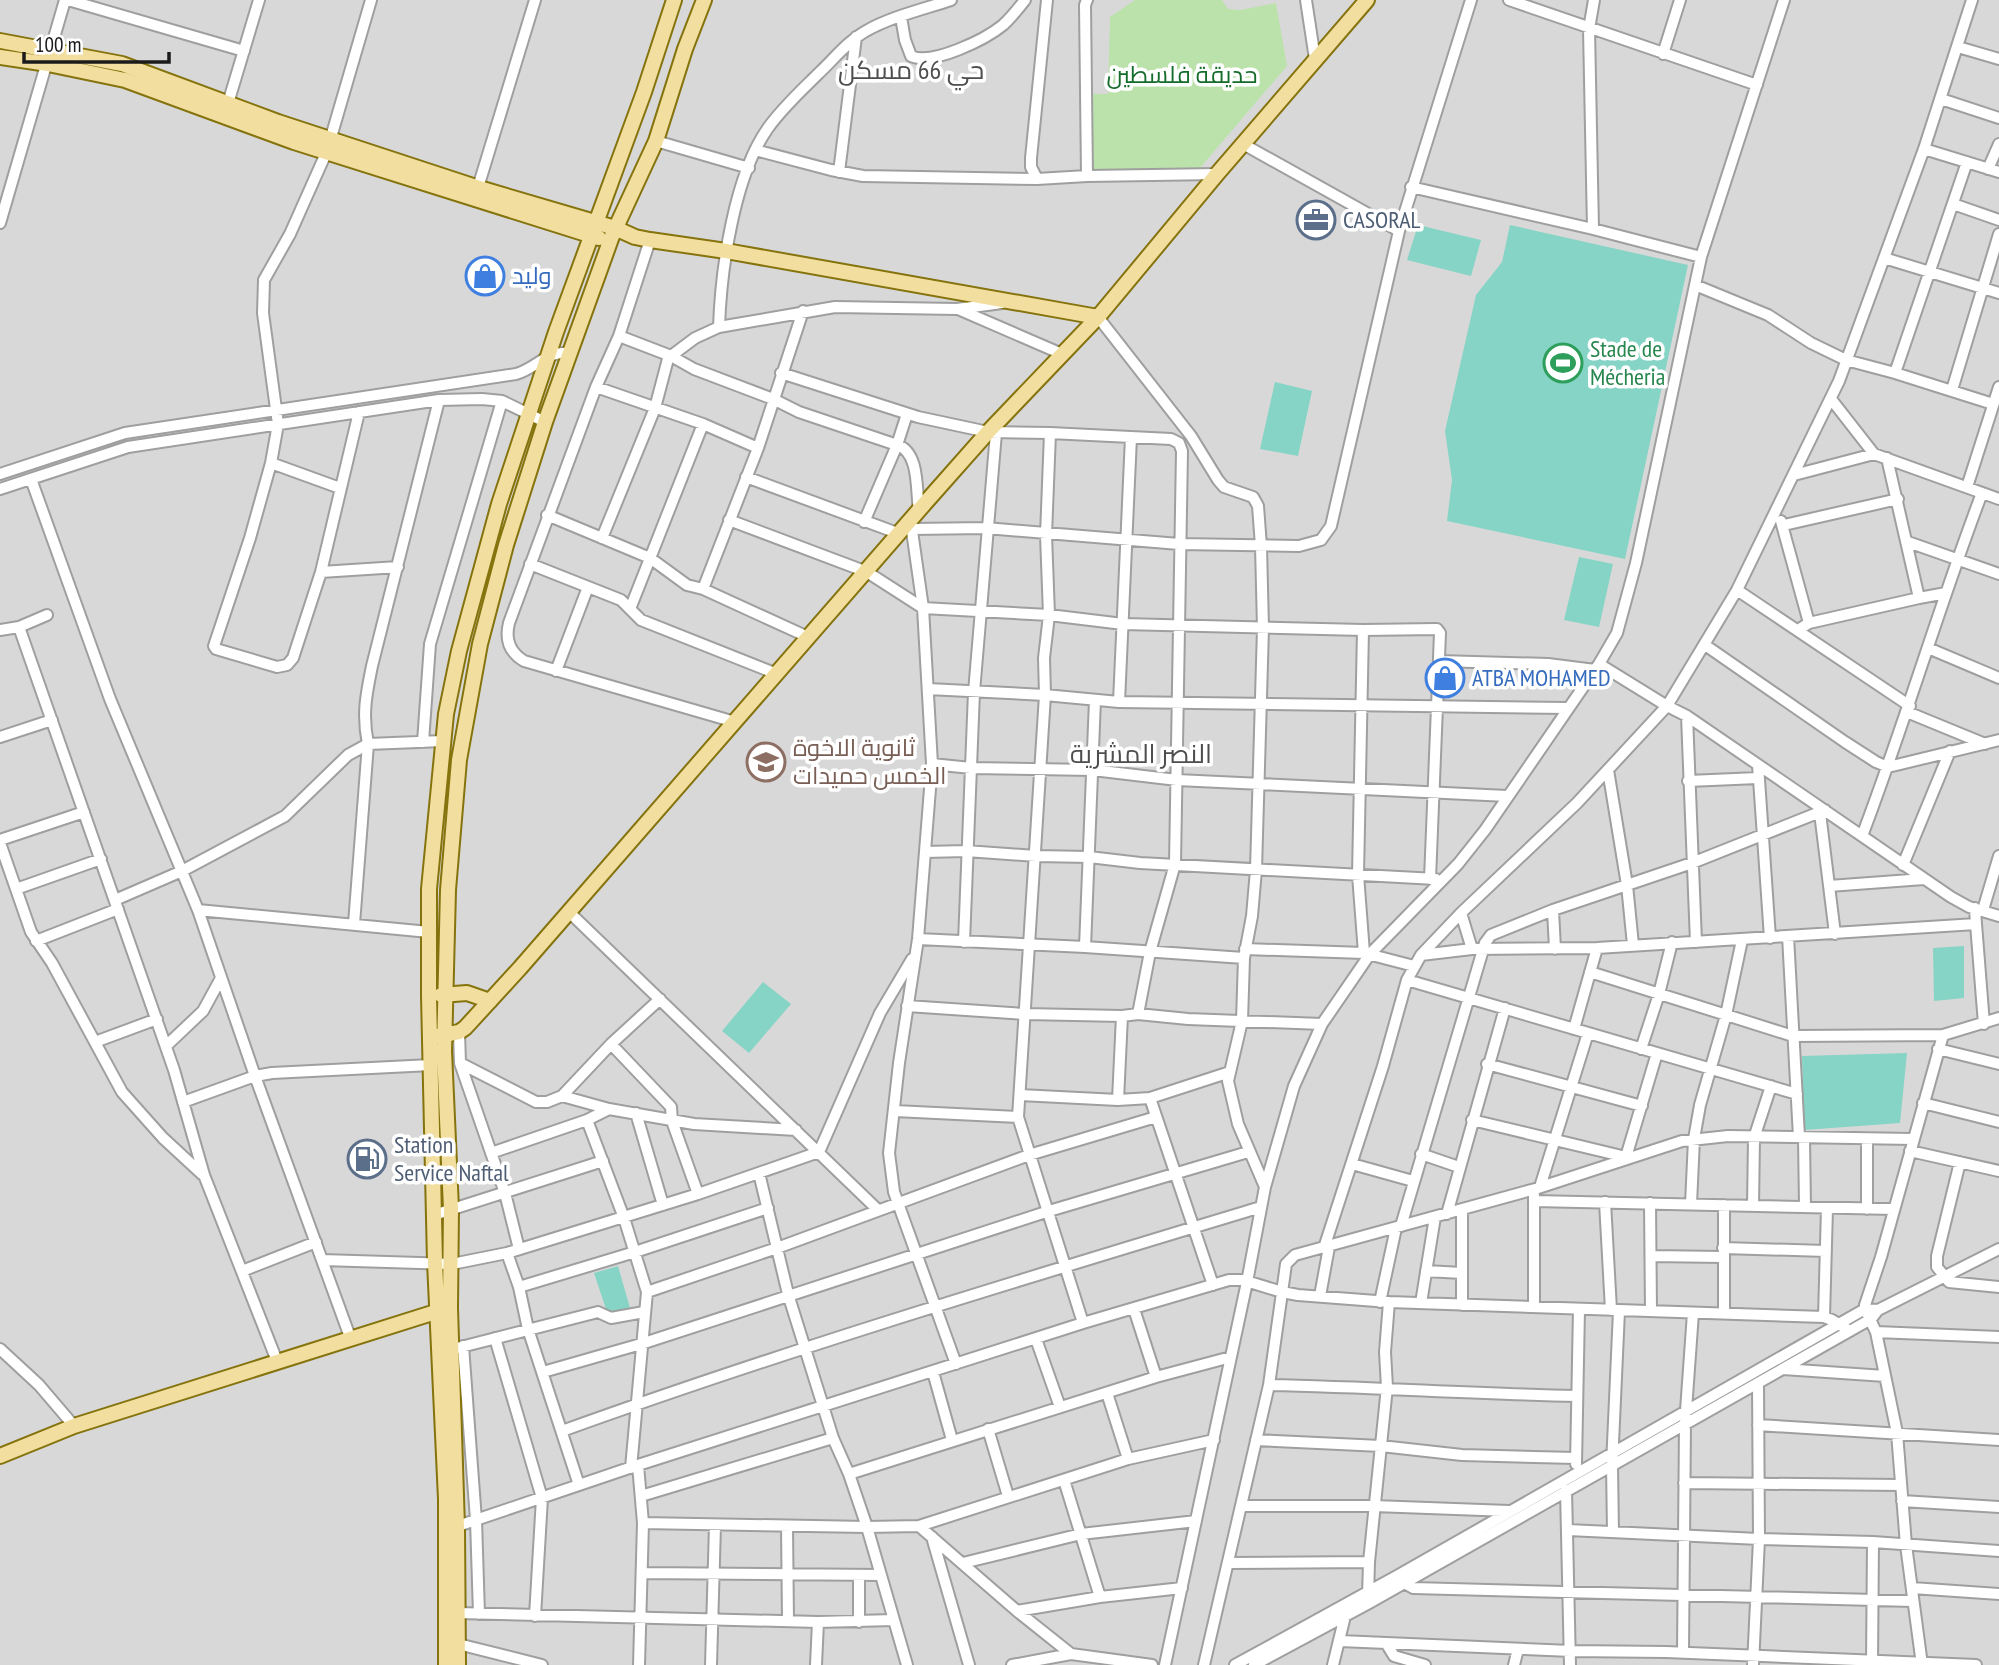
<svg xmlns="http://www.w3.org/2000/svg" width="1999" height="1665" font-family="'PT Sans Narrow',Cairo,sans-serif">
	<style>
		.residential { fill: #d9d8d8 }
		.grass { fill: #bce2ab }
		.pitch { fill: #85d4c5 }
		.lines { fill: none; stroke-linecap: round; stroke-linejoin: round }
		.minor-casing { stroke: #9f9f9f; stroke-width: 14 }
		.major-casing { stroke: #85730d; stroke-width: 18 }
		.minor { stroke: #fff; stroke-width: 10 }
		.major { stroke: #f2de9f; stroke-width: 14 }
		.labels { text-anchor: middle; stroke-width: 7; stroke-linejoin: round; paint-order: stroke }
		.park-label { font-size: 24px; fill: #156d2c; stroke: #fff }
		.service-label { font-size: 24px; fill: #4e5e75; stroke: #fff; text-anchor: start }
		.shop-label { font-size: 24px; fill: #366cbe; stroke: #fff; text-anchor: start }
		.leisure-label { font-size: 24px; fill: #27864d; stroke: #fff; text-anchor: start }
		.education-label { font-size: 24px; fill: #785e54; stroke: #fff; text-anchor: start }
		.neighbourhood-label { font-size: 26px; fill: #4e4e4e; stroke: #fff }
	</style>
	<rect width="100%" height="100%" fill="#eceae1"/>
	<path class="residential" d="M0,0H1999V1665H0Z"/>
	<path class="grass" d="M1135,0H1222L1228,9L1240,10L1276,3L1287,66L1200,168L1093,171V94H1108L1110,17Z"/>
	<path class="pitch" d="M1418,225L1481,240L1471,276L1407,260Z
		M1510,225L1688,265L1625,559L1447,521L1452,480L1445,431L1476,295L1502,262Z
		M1275,382L1312,391L1298,456L1260,449Z
		M1579,557L1613,564L1599,627L1564,620Z
		M1964,946V998L1934,1001L1933,948Z
		M763,982L791,1004L749,1053L722,1031Z
		M1907,1053L1900,1123L1804,1130L1802,1056Z
		M618,1266L630,1308L608,1315L594,1273Z"/>
	<g class="lines">
		<defs>
			<path id="minor" d="M68,0L244,51
				M1047,0L1031,158V167L1037,179L1087,176L1217,174
				M1087,0L1085,5L1087,176
				M1306,0L1315,59
				M1509,0L1757,85
				M1972,0L1924,149L1839,381L1737,590L1667,706L1687,716L1951,897L1969,907L1999,916
				M901,17L905,40L911,56C932,66 986,39 1003,25C1011,18 1018,9 1025,0
				M1958,47L1999,59
				M1663,54L1680,0
				M1941,99L1999,118
				M226,110L259,0
				M656,141L749,168
				M1243,144L1399,231
				M1924,149L1999,172
				M755,150L831,170L863,176L1037,179
				M1988,169L1999,144
				M839,172L856,37
				M1411,187L1593,229L1701,257
				M476,194L535,0
				M1953,204L1999,220
				M0,223L65,0
				M1593,229L1589,29L1594,0
				M650,240L619,336L596,387L509,623C505,639 509,652 524,661L735,722
				M1884,258L1999,293
				M1695,285L1768,315L1811,343L1846,360L1895,373L1993,404
				M958,309L1062,354
				M1098,317L1191,436L1218,480L1224,487L1253,497L1258,506L1261,546L1263,628L1256,870L1252,916L1244,958L1242,1021L1228,1081L1238,1124L1265,1187
				M719,327C721,269 734,176 768,128C783,107 801,91 819,73C834,59 848,41 866,31C890,17 924,9 951,0
				M619,336L671,356L695,338L719,327L835,307L957,309L1002,303
				M671,356L694,369L773,399L799,412L897,445L907,414
				M781,373L918,417L988,432L1050,433L1171,439L1179,443L1182,451L1175,864L1150,952L1138,1014
				M1895,373L1967,162
				M596,387L703,424L758,448
				M1952,390L1999,234
				M1831,399L1874,454
				M359,412L321,572L293,658L287,665L277,667L216,649L214,646L250,538L271,463L278,424L263,313L264,280L290,234L327,151L371,0
				M1050,433L1046,535L1049,615L1044,658L1045,695L1018,1117L1083,1323
				M1887,458L1919,598L1946,593
				M271,463L340,488
				M0,474L125,433L516,374C537,368 547,350 570,353
				M1794,475L1874,454L1999,499
				M746,477L900,534
				M31,479L110,699L198,910L255,1076L350,1337
				M1967,487L1999,387
				M0,489L128,447L439,400L482,399L502,401L545,422
				M547,515L650,558L687,585L703,589L808,637
				M729,520L867,572L923,608L1049,615L1123,624L1363,630L1437,629L1440,633L1430,879
				M1781,521L1809,623
				M864,522L897,445C920,452 916,491 919,511
				M911,524L923,608L932,764L918,939L899,1063L889,1153L894,1192L956,1364
				M1784,525L1898,499
				M912,529L986,528L1179,544L1299,546L1321,540L1331,526L1399,231L1471,0
				M602,538L655,408L669,355
				M1908,542L1999,574
				M530,564L621,600L641,620L777,674
				M321,572L398,567
				M703,589L758,448L803,311
				M1737,590L1910,706
				M630,609L703,424
				M19,627L47,615
				M0,630L19,627L174,1070L204,1175L277,1361
				M1363,630L1358,875L1364,953
				M1798,630L1809,623L1919,598
				M1705,645L1845,742L1876,762L1888,767L1999,740
				M1928,648L1999,678
				M1439,661L1548,664L1595,670
				M556,671L588,587
				M928,689L1045,695L1119,702L1568,708
				M1119,702L1131,437
				M1907,712L1985,744
				M1687,716L1696,942
				M0,737L52,720
				M423,742L430,644L502,401
				M932,764L971,768L1093,770L1177,780L1507,796
				M1758,765L1770,938
				M1608,770L1627,885L1633,945
				M1688,781L1758,778
				M1820,813L1835,934
				M1862,836C1905,723 1939,606 1982,493
				M0,840L84,812
				M0,843L31,932L52,963L122,1092L163,1138L202,1174
				M925,852L966,851L1036,856L1089,857L1140,863L1436,879
				M1903,865L1950,751
				M1829,886L1924,879
				M16,889L101,859
				M115,900L182,871L285,816L348,755L368,744L443,741
				M198,910L429,932
				M1553,910L1555,949
				M1983,910L1999,856
				M568,911L878,1210
				M1461,913L1472,949
				M354,924L368,744C362,715 366,695 372,666L439,400
				M1976,924L1984,1024
				M1788,936L1799,1137
				M918,939L1085,947L1244,958
				M36,941L118,909
				M964,942L974,692L996,433
				M1085,947L1095,700
				M1245,949L1364,953L1414,966
				M1421,955L1472,949L1597,948L1976,924L1975,908
				M1590,972L1793,1036L1943,1035L1999,1018
				M1407,980L1797,1094
				M907,1006L1025,1014L1122,1016L1138,1014L1188,1019L1322,1024
				M1574,1029L1597,948
				M459,1032L460,1063L505,1193L519,1249
				M95,1042L157,1019
				M611,1044L671,1107L672,1121L698,1194
				M166,1046L203,1011L221,978
				M1641,1049L1659,994L1672,942
				M1938,1049L1999,1064
				M460,1063L536,1102H547L562,1096L609,1109L694,1124L796,1130
				M1487,1064L1642,1106
				M1020,1095L1118,1100L1150,1098L1230,1072
				M562,1096L611,1044L660,999
				M1150,1098L1213,1285
				M1118,1100L1122,1016
				M183,1102L255,1076L272,1073L431,1065
				M1923,1103L1999,1122
				M895,1111L1018,1117
				M636,1113L663,1205
				M587,1120L624,1218L647,1292L631,1468
				M1472,1120L1626,1157L1657,1053
				M1804,1138L1805,1207
				M1910,1151L1999,1171
				M491,1153L587,1120L609,1109
				M1421,1154L1459,1167
				M1960,1162L1937,1256V1267L1949,1282L1999,1287
				M1352,1164L1413,1181
				M759,1173L788,1294L833,1438L849,1474L867,1527L907,1665
				M1540,1187L1588,1033
				M1534,1201L1894,1209
				M1605,1202L1611,1310
				M1650,1203L1651,1311
				M1691,1204L1694,1139L1700,1105L1726,1015L1742,940
				M1724,1205V1313
				M1753,1206L1754,1138L1771,1086
				M1867,1209V1139
				M1447,1214L1505,1008
				M434,1215L603,1161
				M1401,1226L1485,943L1491,935L1553,910L1692,863L1825,810
				M1324,1248L1383,1066L1407,980L1421,955L1461,913L1577,803L1667,706L1599,664
				M1723,1248L1826,1251
				M507,1253L519,1287L528,1329L579,1485
				M1651,1256L1723,1257
				M322,1260L452,1264L507,1253L698,1194L819,1152L880,1013L912,959
				M242,1271L316,1242
				M1426,1271L1462,1273
				M519,1287L635,1252L768,1208
				M647,1292L777,1248L1029,1155L1156,1117
				M1320,1296L1329,1247
				M1380,1302L1396,1228
				M1421,1303L1435,1217
				M1462,1305V1209
				M1534,1307V1195
				M1134,1309L1156,1377
				M1824,1317L1827,1208
				M1876,1332L1999,1337
				M495,1338L542,1498L535,1616
				M1036,1339L1060,1407
				M463,1346L476,1520L479,1614
				M457,1348L598,1312L611,1318L644,1312
				M0,1349L39,1385L74,1426
				M1783,1369L1885,1376
				M543,1372L641,1344L1049,1211L1248,1152
				M933,1372L952,1440
				M1269,1385C1372,1387 1474,1394 1577,1396
				M1107,1393L1128,1459
				M1758,1425L1999,1440
				M988,1429L1008,1496
				M562,1431C792,1348 1027,1278 1261,1207
				M1256,1440L1381,1446L1462,1455L1576,1458
				M1576,1464L1579,1309
				M638,1465L643,1523L639,1665
				M849,1474L1156,1377L1231,1357
				M1064,1480L1100,1597
				M1684,1483L1901,1485
				M1566,1490L1570,1665
				M641,1496L833,1438
				M1902,1501L1999,1507
				M1242,1506H1374L1509,1511
				M643,1523L867,1527L919,1526L1017,1611L1071,1654L1152,1665
				M787,1526L788,1621
				M919,1526L1128,1459L1214,1440
				M452,1528L638,1465L1083,1323L1229,1280H1243L1282,1292L1298,1295L1389,1302L1824,1317L1832,1320L1850,1331
				M1568,1530L1759,1539L1873,1542L1999,1551
				M1613,1532L1612,1465L1619,1311
				M932,1537L969,1665
				M963,1563L1081,1534L1196,1521
				M1229,1563L1369,1562
				M642,1573L881,1575
				M859,1575V1622
				M1404,1583L1413,1588L1913,1601
				M1912,1588L1999,1594
				M1368,1596L1369,1562L1387,1387L1385,1352L1389,1302
				M1017,1611L1100,1597L1182,1588
				M457,1613L818,1622L894,1620
				M1340,1641L1571,1651L1666,1652L1976,1665
				M454,1643L542,1665
				M1386,1643L1394,1656L1425,1665
				M1683,1653L1685,1424L1693,1313
				M711,1665L715,1525
				M816,1665L818,1622
				M1012,1665L1071,1654
				M1165,1665L1247,1282L1265,1187L1294,1086L1322,1024L1370,954L1458,864L1485,830L1599,664L1617,633L1636,563L1701,257L1784,0
				M1204,1665L1269,1385L1286,1264L1295,1255L1535,1189L1682,1141L1728,1136L1913,1139
				M1235,1665L1397,1576L1865,1309L1878,1310L1999,1249
				M1254,1665L1369,1603L1871,1319L1878,1310
				M1333,1665L1345,1616
				M1514,1665L1518,1649
				M1753,1665L1759,1539L1758,1383
				M1872,1665L1873,1542
				M1922,1665L1906,1545L1897,1433L1876,1332L1865,1309V1305L1881,1257L1943,1035"/>
			<path id="major" d="M0,41L122,64L278,122L479,188L615,228L635,237L650,240L726,251L1098,317
				M0,57L48,64L125,80L294,142L599,238
				M441,995L467,993L490,1001
				M438,1036L459,1032L465,1028L520,968L926,502L988,432L1098,317L1217,174L1367,0
				M0,1456L74,1426L445,1309
				M446,1665V1499L435,1262L429,996V889L446,714L459,651L499,504L556,332L644,92L674,0
				M458,1665L457,1527L450,1308L451,1209L444,1051L448,890L459,760L480,644L506,545L545,422L612,236L656,141L685,49L704,0"/>
		</defs>
		<use href="#minor" class="minor-casing"/>
		<use href="#major" class="major-casing"/>
		<use href="#minor" class="minor"/>
		<use href="#major" class="major"/>
	</g>
	<defs>
		<symbol id="office-ring" viewBox="-11 -11 22 22"><circle r="9.5" fill="#fff" stroke="#5c6f8a" stroke-width="1.5"/><path d="M-6-3h4V-5.5h4V-3h4V5H-6ZM-1-4.5V-3h2v-1.5ZM-6 0V1H6V0Z" fill="#5c6f8a"/></symbol>
		<symbol id="shop-ring" viewBox="-11 -11 22 22"><circle r="9.5" fill="#fff" stroke="#3f7fe0" stroke-width="1.5"/><path d="M-5-2.5h2.3a2.7 3.5 0 0 1 5.4 0H5L5.5 6h-11ZM-1.5-2.5h3a1.5 2.3 0 0 0-3 0Z" fill="#3f7fe0"/></symbol>
		<symbol id="stadium-ring" viewBox="-11 -11 22 22"><circle r="9.5" fill="#fff" stroke="#2e9e5b" stroke-width="1.5"/><path d="M0-5a6.5 5 0 1 0 0 10a6.5 5 0 1 0 0-10ZM-3.5-1.8h7v3.6h-7Z" fill="#2e9e5b"/></symbol>
		<symbol id="school-ring" viewBox="-11 -11 22 22"><circle r="9.5" fill="#fff" stroke="#8d6e63" stroke-width="1.5"/><path d="M0-5L7-2L0 1L-7-2ZM-4 1L0 2.5L4 1V4Q0 6-4 4Z" fill="#8d6e63"/></symbol>
		<symbol id="fuel-ring" viewBox="-11 -11 22 22"><circle r="9.5" fill="#fff" stroke="#5c6f8a" stroke-width="1.5"/><path d="M-5.5-6h7V0h2V4h1.3V-2.5L3-4.5l.8-.8L6-3V5H2.5V1h-1V6h-7ZM-4.2-4.7v3.2H.2V-4.7Z" fill="#5c6f8a"/></symbol>
	</defs>
	<g fill-rule="evenodd">
		<use href="#office-ring" x="1294" y="198" width="44" height="44"/>
		<use href="#shop-ring" x="463" y="254" width="44" height="44"/>
		<use href="#stadium-ring" x="1541" y="341" width="44" height="44"/>
		<use href="#shop-ring" x="1423" y="656" width="44" height="44"/>
		<use href="#school-ring" x="744" y="740" width="44" height="44"/>
		<use href="#fuel-ring" x="345" y="1137" width="44" height="44"/>
	</g>
	<g class="labels">
		<g class="park-label">
			<text x="1182" y="83">حديقة فلسطين</text>
		</g>
		<g class="service-label">
			<text x="1343" y="228">CASORAL</text>
			<text x="394" y="1153">Station<tspan x="394" dy="28">Service Naftal</tspan></text>
		</g>
		<g class="shop-label">
			<text x="512" y="284">وليد</text>
			<text x="1472" y="686">ATBA MOHAMED</text>
		</g>
		<g class="leisure-label">
			<text x="1590" y="357">Stade de<tspan x="1590" dy="28">Mécheria</tspan></text>
		</g>
		<g class="education-label">
			<text x="793" y="756">ثانوية الاخوة<tspan x="793" dy="28">الخمس حميدات</tspan></text>
		</g>
		<g class="neighbourhood-label">
			<text x="911" y="79">حي 66 مسكن</text>
			<text x="1141" y="763">النصر المشرية</text>
		</g>
	</g>
	<path d="M24 52v10h145v-10" fill="none" stroke="#1b1b1b" stroke-width="3.5"/>
	<text x="35" y="52" font-size="21" fill="#1b1b1b" stroke="#ffffff" stroke-width="5" paint-order="stroke">100 m</text>
</svg>
